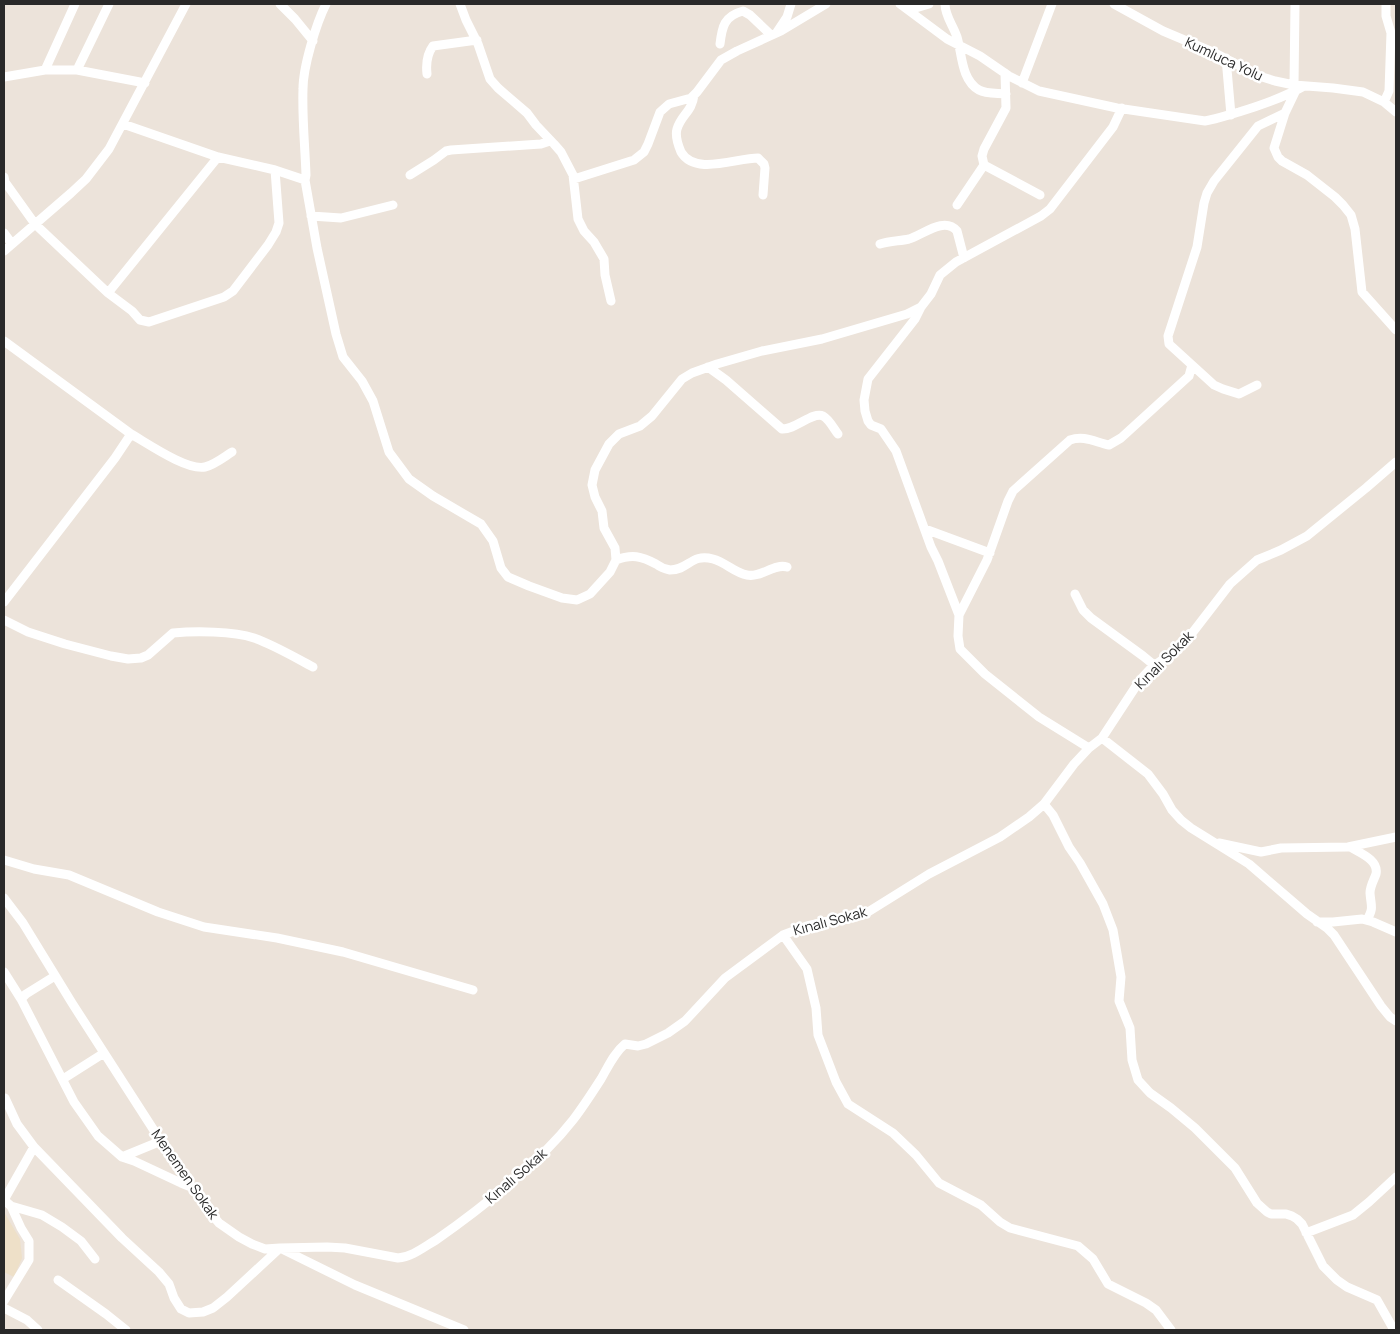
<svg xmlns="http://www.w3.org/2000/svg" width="1400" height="1334" font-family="Manrope,sans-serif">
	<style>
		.education { fill: #eee0c8 }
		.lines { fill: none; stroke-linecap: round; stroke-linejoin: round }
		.minor { stroke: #fff; stroke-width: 9 }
		.labels { text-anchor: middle; stroke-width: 5; stroke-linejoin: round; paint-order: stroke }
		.street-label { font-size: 14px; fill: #292929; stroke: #fff }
	</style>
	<rect width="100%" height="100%" fill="#ece3da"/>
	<path class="education" d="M4,1212L20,1239L22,1258L14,1277L4,1272Z"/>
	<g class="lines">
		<path class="minor" d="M280,4L295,19L313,41
			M460,4L466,20L478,44L490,79L498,88L527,113L536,125L554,144L561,152L573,175L578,219L584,231L594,242L604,259L605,275L611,301
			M900,4L947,39L980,56L1009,76L1039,91L1117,108L1205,121C1217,119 1228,115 1239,112C1262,105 1283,98 1304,86
			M945,4C945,16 953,25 957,37C962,53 961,80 979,90C986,94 998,93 1006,94
			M1114,4L1163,31L1215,53L1259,76L1275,81L1294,85L1333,88L1363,92L1384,102L1396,112
			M909,10L929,4
			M777,32L787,17L791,4
			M720,44C722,27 724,16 743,11L750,15L771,35
			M1226,58L1231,115
			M45,70L75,4
			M77,70L109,4
			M1005,73L1006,108L984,149L982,156L984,165L1040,195
			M427,74C426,65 427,54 433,46L477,40
			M4,77L45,70H77L145,83
			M1022,83L1052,4
			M1294,85L1295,4
			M1296,90L1285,113L1274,148L1278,157L1282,161L1307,175L1335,197L1343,205L1351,215L1355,229L1362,292L1396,330
			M694,95C692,112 681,115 677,129C675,136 678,145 681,152C695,176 736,158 758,158L764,164L765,168L763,195
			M1384,102L1389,91L1391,33L1386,16V4
			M123,124L218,157L275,170L305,180L317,248L336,334L343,357L362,381L373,401L389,452L409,479L433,496L481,524L493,541L501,568L508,577L529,586L562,598L577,600L590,594L610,572L616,560L615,548L604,528L602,511L595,497L592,485L595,470L609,444L619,434L640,426L652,416L682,379L692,373L717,364L762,351L822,339L907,314L921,307L931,294L940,275L956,262L1041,216L1050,209L1113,127L1122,108
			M410,175L434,160L446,151L451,150L541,144L550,141
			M4,177L5,182L35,224L108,293L132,311L140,320L149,322L224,297L233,291L268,245L276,232L279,223L275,170
			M574,179L634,160L644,152L648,144L660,112L669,104L691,98L697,92L721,60L737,51L781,31L826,4
			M305,180L306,175C305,146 302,118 303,89C303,67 316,24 326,4
			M957,205L984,165
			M311,216L341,218L393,205
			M4,233L12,244
			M880,244C890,241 900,241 909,239C923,235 944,216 957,231L964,258
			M4,251L71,193L86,179L109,149L186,4
			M108,293L218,157
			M921,307L915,319L868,379L864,400L865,411L868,421L871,425L881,429L896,451L931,547L938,561L959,615
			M4,341L131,434L115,458L4,602
			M708,367L726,380L782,429C795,430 813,411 823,416C829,419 834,429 838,434
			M1257,385L1239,394L1223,389L1214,385L1169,344L1168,336L1197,247L1204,203L1207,193L1214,181L1258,126L1285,113
			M131,434C147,443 187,471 205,467C214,465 224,457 232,452
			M925,529L990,553
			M616,560C632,554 641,556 656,564C660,567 665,569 670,570C689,570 691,553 713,559C725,562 735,573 747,575C761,578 774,563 787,567
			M1075,594L1083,610L1091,618L1143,656L1154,665
			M4,620L28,632L65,644L111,656L128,659L141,658L148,655L173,633C195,631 233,631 254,638C274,645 294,657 313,667
			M1102,738L1148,774L1163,794L1172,810L1181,820L1191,828L1249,864L1307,914L1327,928L1334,935L1381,1006L1390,1017L1396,1021
			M1089,748L1039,717L985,674L960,649L958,636L959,615L987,560L1008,501L1013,491L1070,440C1084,435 1095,442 1109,445L1121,438L1189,376L1192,365
			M1044,804L1053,815L1069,847L1080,863L1103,904L1113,930L1121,977L1119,1001L1130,1028L1132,1060L1138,1080L1150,1093L1171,1108L1195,1128L1235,1168L1257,1203L1267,1212L1271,1214H1286L1292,1216L1297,1219L1302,1224L1323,1266L1337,1280L1347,1287L1377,1300L1394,1330
			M1219,843L1261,852L1281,848L1348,847L1396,837
			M1350,847C1360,853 1379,860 1376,874C1374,880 1370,886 1370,893C1371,907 1374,907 1367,920
			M4,860L34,869L69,875L158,912L204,927L277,938L343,952L473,990
			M4,898L23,923L72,1003L173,1160L207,1209L219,1223L239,1237L252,1244L265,1249L280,1248L355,1285L464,1330
			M1317,922H1333L1362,919L1373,922L1396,932
			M783,935L807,969L816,1008L818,1035L836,1082L848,1104L893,1133L916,1155L939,1183L981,1205L1000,1222L1010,1228L1078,1246L1093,1259L1108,1284L1146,1303L1156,1310L1171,1330
			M4,972L21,999L74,1102L98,1136L122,1157L134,1161L181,1183L191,1187
			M21,999L26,994L55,976
			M63,1079L104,1053
			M5,1098L17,1124L34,1147L122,1238L159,1272L169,1284L174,1298L181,1309L189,1313L203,1312L213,1308L227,1297L280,1248L327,1247L345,1248L398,1258C412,1257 424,1247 436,1240C462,1222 487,1203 511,1182C534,1163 555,1143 573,1120C583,1107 592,1093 601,1079C608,1067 614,1053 625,1044L638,1046L646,1044L668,1033L685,1021L725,978L783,935L807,926L868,912L929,874L1000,837L1029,817L1044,804L1074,764L1089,748L1102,738L1140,680L1152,667L1168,656L1193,632L1230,584L1257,560L1281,550L1307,536L1366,488L1396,462
			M122,1157L161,1141
			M11,1206L42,1215L62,1227L81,1241L95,1259
			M1306,1233L1353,1215L1369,1202L1396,1177
			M58,1280L106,1314L126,1330
			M4,1301L29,1260V1241L21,1228L11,1206L4,1200L34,1147
			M4,1308L27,1320L38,1330"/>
	</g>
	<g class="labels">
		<g class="street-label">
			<text transform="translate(1224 59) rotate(25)" y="5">Kumluca Yolu</text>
			<text transform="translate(1164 660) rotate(-45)" y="5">Kınalı Sokak</text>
			<text transform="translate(830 921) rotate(-15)" y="5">Kınalı Sokak</text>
			<text transform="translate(185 1174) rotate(55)" y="5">Menemen Sokak</text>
			<text transform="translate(516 1176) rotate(-41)" y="5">Kınalı Sokak</text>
		</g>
	</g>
	<rect width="1400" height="1334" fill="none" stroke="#292929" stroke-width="10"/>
</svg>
